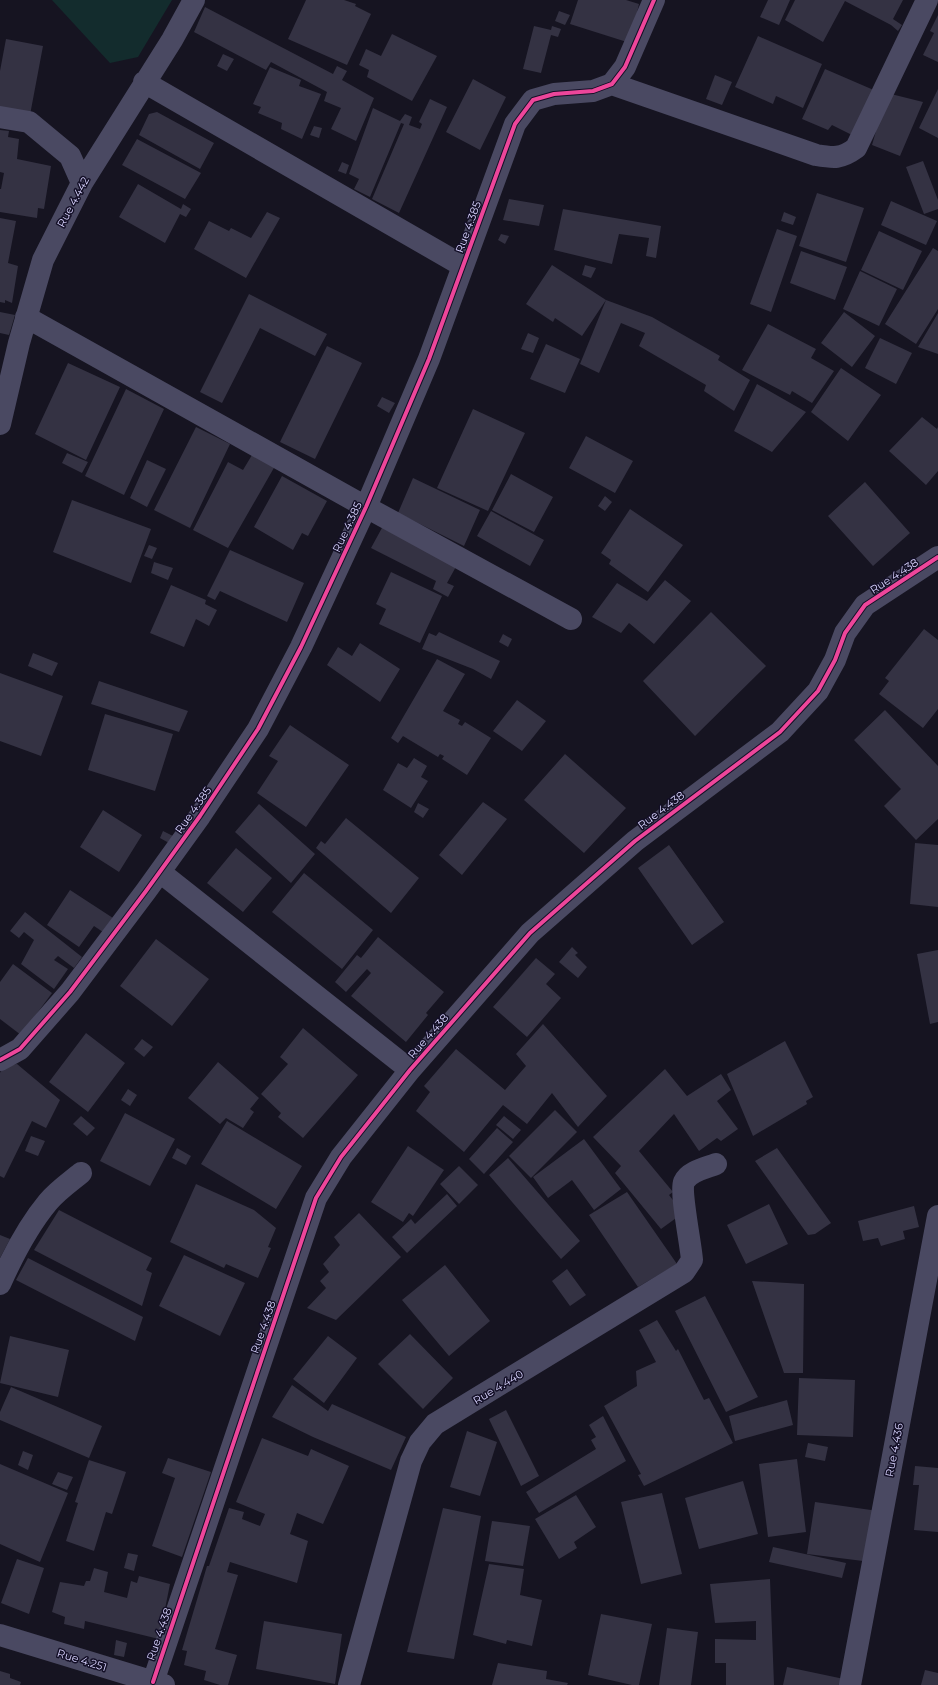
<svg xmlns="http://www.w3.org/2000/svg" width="938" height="1685" font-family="Montserrat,sans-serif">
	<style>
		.green { fill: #132c2d }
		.building { fill: #343243 }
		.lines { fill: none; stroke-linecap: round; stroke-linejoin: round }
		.minor { stroke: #4a4962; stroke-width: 22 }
		.cycleway-casing { stroke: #130f26; stroke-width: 6 }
		.cycleway { stroke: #ed469a; stroke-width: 4 }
		.labels { text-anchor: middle; stroke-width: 3; stroke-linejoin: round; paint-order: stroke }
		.street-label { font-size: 11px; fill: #d9d4ff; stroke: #130f26 }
	</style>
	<rect width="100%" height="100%" fill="#161421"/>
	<path class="green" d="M52,0H172L138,57L110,63Z"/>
	<path class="building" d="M306,0H344L356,4L355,6L371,14L347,65L288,39Z
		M578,0H626L639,4L630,43L570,24Z
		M768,0H790L779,25L760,17Z
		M795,0H903L893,19L902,25L898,31L891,25L845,1L823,42L785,20Z
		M205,7L333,74L337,66L347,71L342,80L374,98L356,141L331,129L341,108L324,101L327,92L271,62L266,70L194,32Z
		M559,11L570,15L565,25L555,21Z
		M938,15V62L923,55L934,33L930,31Z
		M534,26L551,30L552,26L561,29L558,37L551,35L541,73L523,69Z
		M392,34L437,56L412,101L367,77L369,70L359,65L366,49L381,56Z
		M758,36L822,64L803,108L776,96L773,104L735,87Z
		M6,39L43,46L30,115L0,110V71Z
		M223,54L234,59L227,71L217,66Z
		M270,67L301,80L299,86L321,94L302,139L281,129L282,123L258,113L261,107L253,104Z
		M825,69L876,91L856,137L832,125L828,130L802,119Z
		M715,75L732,82L722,105L706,99Z
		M473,79L506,97L480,150L446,132Z
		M938,89V138L919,128Z
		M887,93L923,102L900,156L872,145Z
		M430,99L447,107L399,213L372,199L404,124L401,123L370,197L354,189L359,179L349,174L373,108L400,121L405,114L412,117L409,125L420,129L422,124L419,122Z
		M157,112L214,143L200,169L139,135L149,114Z
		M314,126L322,128L319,138L310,135Z
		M0,130L9,131L8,137L19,139L17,159L51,166L44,209L38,208L37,218L0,212V189H1L4,173L0,172Z
		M137,139L201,173L185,199L122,165Z
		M923,161L938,200V209L924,214L906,167Z
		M342,162L349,165L346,174L338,171Z
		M138,184L181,209L183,204L191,209L186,217L180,214L165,243L119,217Z
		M817,193L864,208L846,262L799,246Z
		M509,199L544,205L539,226L503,220Z
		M891,201L937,221L926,245L881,225Z
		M563,209L661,226L656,258L646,256L649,238L619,234L612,264L554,250Z
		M267,212L280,218L246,278L194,249L209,221L229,231L231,228L251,238Z
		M784,212L796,217L793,225L781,221Z
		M0,218L16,221L8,263L18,266L12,303L5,300V303L0,302Z
		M777,229L797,236L771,312L750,304Z
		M879,231L922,251L903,290L861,270Z
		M501,234L509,236L505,244L498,240Z
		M933,248L938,251V309L916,344L885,324Z
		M801,251L847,267L835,300L790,283Z
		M552,265L606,300L582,336L555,318L553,322L526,304Z
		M585,265L596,268L591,278L582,275Z
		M860,271L897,289L879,326L843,309Z
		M249,294L327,334L315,356L260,328L222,403L200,392Z
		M606,300L652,317L720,356L718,360L750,380L734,411L704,391L706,385L639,346L645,333L621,323L599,373L580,364Z
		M0,312L15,315L9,335L0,333Z
		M844,312L875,336L852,367L821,343Z
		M938,313V354L918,347Z
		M768,324L816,349L811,358L834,371L812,403L792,391L790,395L742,370Z
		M528,333L539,338L533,353L521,349Z
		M880,338L912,353L896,384L865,368Z
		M546,344L580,359L565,393L530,379Z
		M327,346L362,363L315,459L280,442Z
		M68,363L120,387L86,460L35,434Z
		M841,368L881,395L848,441L811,412Z
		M757,384L806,412L772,452L734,431Z
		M126,389L164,409L124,495L85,476Z
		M382,397L395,403L389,413L377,406Z
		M473,409L525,433L488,511L437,488Z
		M922,417L937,429L938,427V471L926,485L889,451Z
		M196,427L230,444L190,528L154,510Z
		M586,436L633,461L615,493L569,468Z
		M67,453L88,462L82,473L62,463Z
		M252,455L275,466L228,548L193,530L228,462L243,470Z
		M147,460L166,469L147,507L130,498Z
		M511,474L553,497L534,532L492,510Z
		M282,476L327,501L308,536L302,533L293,550L254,527Z
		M413,478L480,510L464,546L398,513Z
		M865,482L910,533L873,566L828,516Z
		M605,496L612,502L605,511L598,506Z
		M72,500L151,529L131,583L53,552Z
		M630,509L683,545L648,592L609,564L611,560L601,553Z
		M491,511L544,540L530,566L477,536Z
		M383,526L458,563L447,583L454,586L448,597L433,589L436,581L371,548Z
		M149,545L157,548L152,559L144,556Z
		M230,550L304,583L287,622L220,591L215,600L207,596Z
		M154,562L173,568L168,580L151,573Z
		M391,572L442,596L420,643L379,624L386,609L376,604Z
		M665,580L691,601L654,644L629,623L621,633L592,617L617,583L647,601Z
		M171,585L206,600L205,604L217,610L209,626L196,619L184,647L150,633Z
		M711,612L766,666L695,736L643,681Z
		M924,629L938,640V709L923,728L879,694L889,681L885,678Z
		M439,632L500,661L491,679L473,669L422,649L429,633L436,636Z
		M503,634L512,639L508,647L499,642Z
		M360,643L400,669L380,702L327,665L338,647L352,656Z
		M33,653L58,663L52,676L28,666Z
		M437,659L465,674L443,711L460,720L458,724L462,726L465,722L491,738L467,775L442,759L444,756L440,754L438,757L398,733L403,736L398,743L391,738Z
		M0,673L63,696L41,756L0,741Z
		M99,681L188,711L179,732L91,704Z
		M517,700L546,721L522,751L493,731Z
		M885,710L938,766V819L916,840L884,806L901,789L854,740Z
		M105,714L173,734L155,791L88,770Z
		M290,725L349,765L306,827L257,793L278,761L269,756Z
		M565,754L626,808L584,853L524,800Z
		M414,758L427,766L421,777L428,781L411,808L383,790L398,763L407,768Z
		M483,802L507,819L462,875L439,855Z
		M418,803L429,809L423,818L414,812Z
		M259,804L315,854L291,883L235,832Z
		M103,810L142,835L119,872L80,847Z
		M346,818L419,878L391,913L316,848L321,841L325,844Z
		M163,831L173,836L169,843L160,838Z
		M915,843L938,845V907L910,904Z
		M669,845L724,922L692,945L638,868Z
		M236,848L272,878L243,912L207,883Z
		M304,873L373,930L342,969L272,912Z
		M70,890L113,918L103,932L94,926L79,947L47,925Z
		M25,912L82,957L74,968L58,956L54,960L68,969L54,989L21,964L34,940L24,932L19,938L10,931Z
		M378,937L444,992L426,1013L428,1015L406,1042L351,996L371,973L367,969L346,992L335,982L357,955L361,958Z
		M156,939L209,979L172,1026L120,986Z
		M572,947L578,953L575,955L587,967L578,978L559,962Z
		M938,950V1022L930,1024L917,954Z
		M536,958L555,974L546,984L561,998L527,1037L493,1007Z
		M13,964L52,993L21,1035L0,1019V982Z
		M543,1024L607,1096L578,1127L552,1093L527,1124L503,1105L464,1152L416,1111L430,1092L424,1086L456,1049L505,1090L526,1066L516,1054Z
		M303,1028L358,1075L303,1138L278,1117L281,1113L261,1094L288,1064L280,1057Z
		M86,1033L125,1063L88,1112L49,1082Z
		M142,1039L153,1047L144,1057L134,1049Z
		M785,1041L813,1097L806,1101L807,1104L753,1136L727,1074Z
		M218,1062L259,1098L250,1109L254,1112L243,1128L226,1118L220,1124L188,1098Z
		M17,1064L60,1100L46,1128L32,1121L4,1178L0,1176V1073L3,1066Z
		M665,1069L687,1096L721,1074L731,1090L717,1101L738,1129L721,1141L717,1138L699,1151L674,1114L639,1151L673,1192L669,1195L683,1213L661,1229L615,1173L621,1166L593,1137Z
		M128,1089L137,1095L130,1106L121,1100Z
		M555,1110L577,1132L531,1178L509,1156Z
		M125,1113L175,1139L150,1186L100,1161Z
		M81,1116L95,1128L87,1136L73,1124Z
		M504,1116L521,1130L513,1139L496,1125Z
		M227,1121L302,1166L276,1209L201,1164Z
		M497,1128L513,1142L484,1174L469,1159Z
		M31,1136L45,1141L38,1156L25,1151Z
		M584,1139L621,1189L594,1210L572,1180L548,1198L533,1177Z
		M408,1146L444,1170L413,1216L409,1213L403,1222L371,1202Z
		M177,1148L191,1156L186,1165L172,1158Z
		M777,1148L831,1223L815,1234L808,1235L755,1161Z
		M508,1158L580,1241L561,1259L489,1175Z
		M459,1166L478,1185L459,1204L440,1184Z
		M196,1184L254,1210L276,1228L268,1247L271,1248L258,1278L226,1264L224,1268L170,1242Z
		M627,1192L677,1264L638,1287L589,1215Z
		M447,1194L457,1206L407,1253L392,1237L411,1219L415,1224Z
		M769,1204L788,1244L746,1264L727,1225Z
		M914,1206L919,1227L903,1231L905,1239L881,1246L878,1238L863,1241L858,1221Z
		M59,1210L152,1258L146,1270L152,1273L142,1306L34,1250Z
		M359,1213L401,1257L336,1320L307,1308L326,1288L320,1281L329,1272L323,1264L340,1245L334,1237Z
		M0,1235L10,1239L0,1258Z
		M184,1255L245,1283L220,1336L159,1306Z
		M28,1258L143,1317L135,1341L16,1280Z
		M445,1265L490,1321L449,1356L402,1300Z
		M567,1269L586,1295L570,1306L552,1281Z
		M752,1281L804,1284L803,1373H784Z
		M705,1296L758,1397L726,1412L675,1311Z
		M657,1320L676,1351L678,1349L704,1400L709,1398L733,1443L644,1486L638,1475L641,1474L604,1406L637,1386L636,1371L656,1362L639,1330Z
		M410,1334L453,1378L423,1409L378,1364Z
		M10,1336L69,1350L58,1397L0,1383Z
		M328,1336L357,1358L324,1403L293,1379Z
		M799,1378L855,1380L853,1437L797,1435Z
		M292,1385L328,1411L332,1404L406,1437L391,1470L313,1437L272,1417Z
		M11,1387L102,1426L89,1458L0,1420V1412Z
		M787,1400L793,1425L735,1441L729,1416Z
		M506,1410L539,1476L521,1486L489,1419Z
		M603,1416L626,1461L539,1513L526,1492L596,1449L591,1440L596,1437L589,1425Z
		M467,1431L497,1442L480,1496L450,1487Z
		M262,1438L308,1456L311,1449L349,1466L323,1524L297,1513L290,1534L308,1541L297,1583L230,1562L227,1572L238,1575L215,1649L237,1655L228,1685H220L204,1680L206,1671L184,1665L187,1651L182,1650L207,1566H209L229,1508L244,1512L242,1519L260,1526L265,1514L236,1502Z
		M808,1443L828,1447L825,1461L805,1457Z
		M23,1451L33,1455L28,1470L18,1465Z
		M168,1458L211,1472L182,1557L152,1546L175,1478L162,1473Z
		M797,1459L806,1532L768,1537L759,1464Z
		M89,1460L126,1472L112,1514L106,1512L94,1551L66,1541L78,1503L75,1502Z
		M0,1464L68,1493L40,1562L0,1544Z
		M915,1466L938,1468V1532L914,1530L919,1485H913Z
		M58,1472L73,1477L67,1490L52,1484Z
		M743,1481L758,1534L699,1549L685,1498Z
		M662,1493L682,1574L641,1584L621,1502Z
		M576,1495L596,1527L574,1542L577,1548L559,1559L535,1519Z
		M815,1502L878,1511L871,1562L807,1554Z
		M443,1508L481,1516L454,1659L407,1652Z
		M492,1521L530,1526L523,1566L485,1561Z
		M773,1547L846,1563L842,1578L769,1562Z
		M128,1553L138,1555L134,1571L124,1568Z
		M17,1559L44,1568L29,1614L1,1603Z
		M489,1564L524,1569L520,1595L542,1600L532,1646L507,1640L506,1644L473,1635Z
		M94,1568L108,1572L104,1592L127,1598L131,1581L137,1583L139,1576L170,1584L159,1639L85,1621L84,1629L64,1624L65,1617L52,1612L60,1582L84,1586L86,1581H90Z
		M770,1579L774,1685H726V1663H715V1639L756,1640V1621L715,1623L710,1584Z
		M601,1614L652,1624L639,1685H632L588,1675Z
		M264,1621L342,1634L335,1684L256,1669Z
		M667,1628L698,1632L691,1685H659Z
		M116,1640L127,1643L124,1657L114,1655Z
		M498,1663L547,1671L546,1679L568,1683L567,1685H492Z
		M787,1667L844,1679L843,1685H783Z
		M925,1670L938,1673V1685H921Z
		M0,1671L10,1674V1678L21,1682L20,1685H0Z"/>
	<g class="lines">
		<path class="minor" d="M144,82L463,266
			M612,84L816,155C834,158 841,159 856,148L927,0
			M0,117L29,122L70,156L82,183
			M26,317L366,507L571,619
			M0,424L19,343L43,260L82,183L172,40L194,0
			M160,872L410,1070
			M0,1060L20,1049L70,992L146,891L200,816L258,729L301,647L366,507L429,359L515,124L533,100L554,94L593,91L612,84L625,67L654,0
			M0,1284C13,1255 28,1226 48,1202C57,1191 70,1182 81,1173
			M0,1635L164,1685
			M153,1682L316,1198L341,1157L410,1070L530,933L635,841L780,732L818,691L835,660L845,633L865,605L938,557
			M349,1685L411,1461L420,1442L435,1424L684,1272L692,1260C691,1245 680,1192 684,1182C689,1171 706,1168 716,1164
			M850,1685L938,1216"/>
		<defs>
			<path id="cycleway" d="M0,1060L20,1049L70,992L146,891L200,816L258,729L301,647L366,507L429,359L515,124L533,100L554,94L593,91L612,84L625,67L654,0
				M153,1682L316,1198L341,1157L410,1070L530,933L635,841L780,732L818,691L835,660L845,633L865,605L938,557"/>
		</defs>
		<use href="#cycleway" class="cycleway-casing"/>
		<use href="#cycleway" class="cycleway"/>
	</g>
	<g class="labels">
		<g class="street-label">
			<text transform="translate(73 202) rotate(-62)" y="4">Rue 4.442</text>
			<text transform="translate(468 227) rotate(-70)" y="4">Rue 4.385</text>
			<text transform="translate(347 527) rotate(-65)" y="4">Rue 4.385</text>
			<text transform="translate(894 576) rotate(-33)" y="4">Rue 4.438</text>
			<text transform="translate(193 810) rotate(-55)" y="4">Rue 4.385</text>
			<text transform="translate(661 810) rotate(-37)" y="4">Rue 4.438</text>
			<text transform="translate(428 1036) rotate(-49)" y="4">Rue 4.438</text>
			<text transform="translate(263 1327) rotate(-71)" y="4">Rue 4.438</text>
			<text transform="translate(498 1387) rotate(-31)" y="4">Rue 4.440</text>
			<text transform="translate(894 1450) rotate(-79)" y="4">Rue 4.436</text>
			<text transform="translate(159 1634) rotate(-71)" y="4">Rue 4.438</text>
			<text transform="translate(82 1660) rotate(17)" y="4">Rue 4.251</text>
		</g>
	</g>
</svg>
